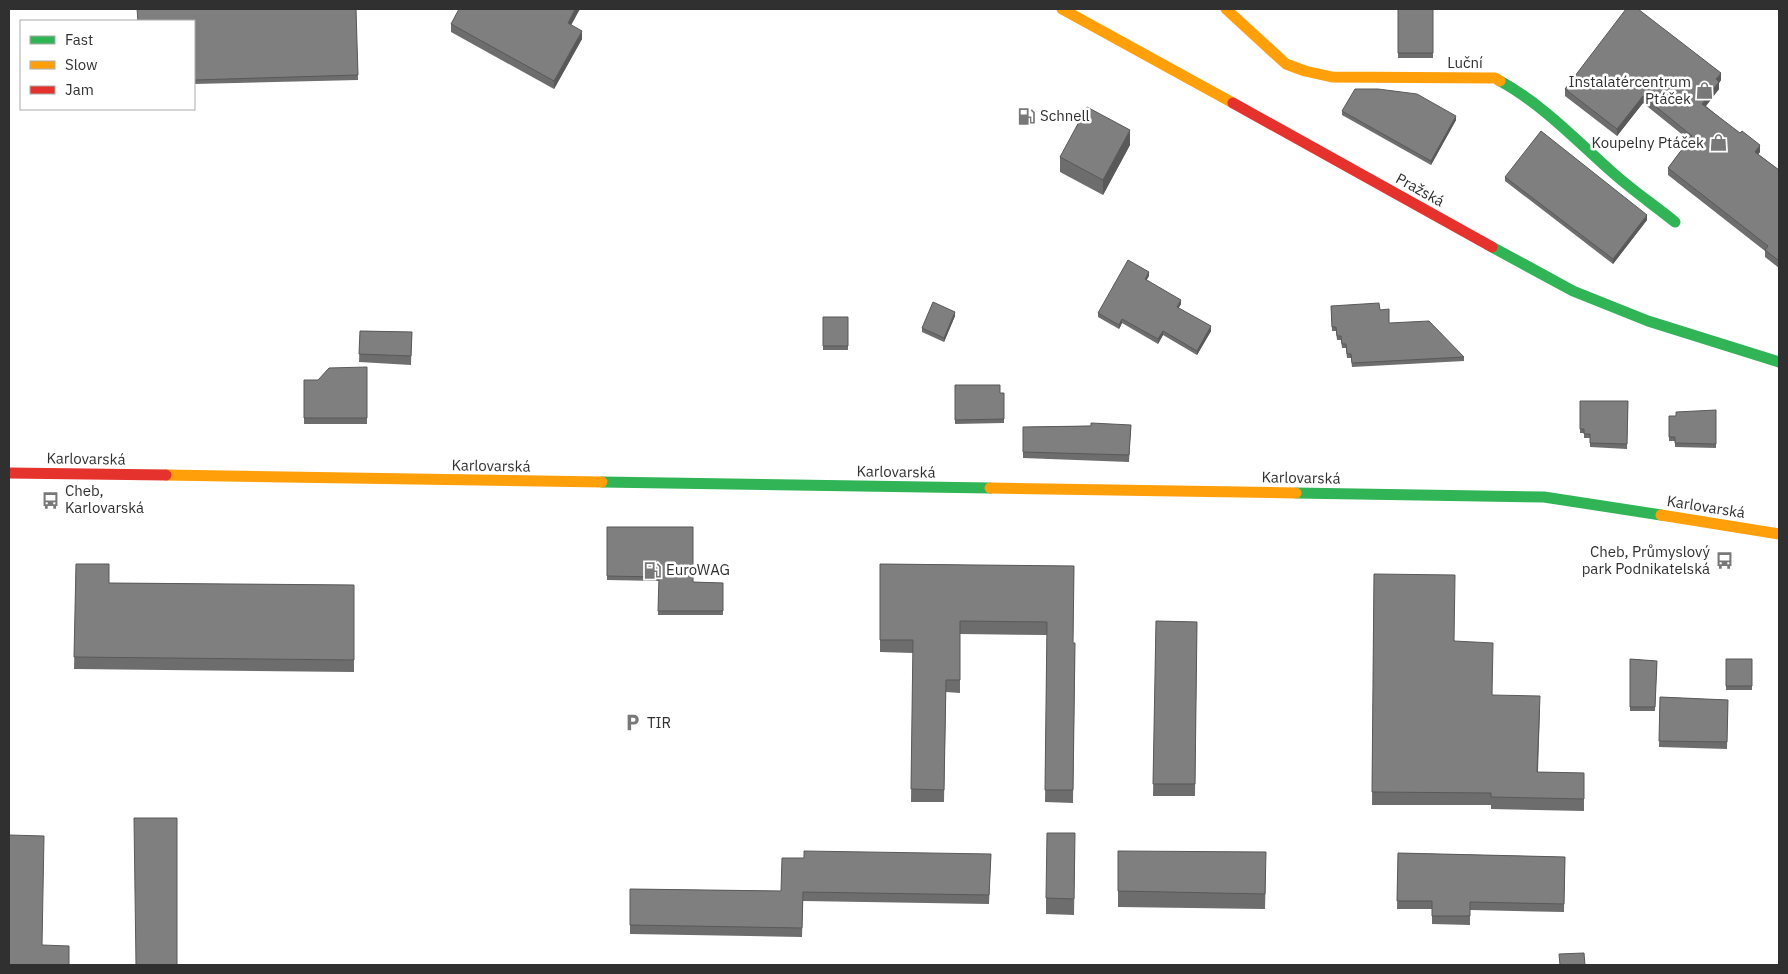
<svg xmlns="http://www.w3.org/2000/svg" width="1788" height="974" font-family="'IBM Plex Sans',sans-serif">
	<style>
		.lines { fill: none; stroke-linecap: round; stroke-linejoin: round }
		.fast { stroke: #30b455; stroke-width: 11 }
		.slow { stroke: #ff9f0a; stroke-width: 11 }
		.jam { stroke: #e5322d; stroke-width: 11 }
		.wall { fill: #6d6d6d }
		.shaded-wall { fill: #595959 }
		.building { fill: #7f7f7f; stroke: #595959 }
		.labels { text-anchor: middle; stroke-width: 5; stroke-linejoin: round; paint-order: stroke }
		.street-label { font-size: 15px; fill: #303030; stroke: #fff }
		.poi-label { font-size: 15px; fill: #303030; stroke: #fff; text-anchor: start }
	</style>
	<rect width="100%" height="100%" fill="#fff"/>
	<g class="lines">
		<path class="fast" d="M1500,81C1542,104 1576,140 1612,172C1632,190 1654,205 1675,222
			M1492,247L1573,291L1648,321L1779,362
			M602,482L990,488
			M1296,493L1544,497L1661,515"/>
		<path class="slow" d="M1062,9L1233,103
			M1226,9L1286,64L1305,71L1332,77L1495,78L1500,81
			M166,475L602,482
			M990,488L1296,493
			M1661,515L1779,534"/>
		<path class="jam" d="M1233,103L1492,247
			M9,473L166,475"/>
	</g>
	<path class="wall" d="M356,9L358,80L194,84V21Z
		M1398,9H1433V58H1398Z
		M451,24L571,25L582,39L554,89L451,32Z
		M1721,80L1719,83V89L1706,106L1760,152L1758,154L1779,170V268L1765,257V251L1668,175V168L1689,140L1643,103L1617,136L1565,96V89Z
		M1342,111L1456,120L1431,165L1342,115Z
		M1130,145L1103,195L1060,172V157Z
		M1505,177L1647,220L1613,264L1505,181Z
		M1149,276L1146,280L1181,304L1178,308L1211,331L1197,355L1163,335L1158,344L1122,323L1119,329L1098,317V313Z
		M1331,306L1380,310L1389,323L1464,357V361L1352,367L1351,358H1347L1346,348H1342L1341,340H1337L1336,331H1332Z
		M955,316L944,342L922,332V328Z
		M823,317H848V350H823Z
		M360,331L412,332L411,365L359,362Z
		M367,367V424H304V380H318Z
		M955,385L1000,393H1004V423L955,424Z
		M1580,401H1628L1627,449L1590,447V438H1584V433H1580Z
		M1716,410V448L1675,447V441H1669V416H1676Z
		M1131,425L1129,462L1023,458V427Z
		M607,527L693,582L723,583V615H658L659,581L607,580Z
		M76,564L109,583L354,585V672L74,669Z
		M880,564L1074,566L1073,643L1075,656L1073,803L1045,802L1047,635L960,634V693L946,692L944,802H911L913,653L880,652Z
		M1374,574L1455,641L1492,695L1540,709L1538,772L1584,773V811L1491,809V805H1372Z
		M1156,621L1197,622L1195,796H1153Z
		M1630,659L1657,661L1655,711H1630Z
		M1726,659H1752V690H1726Z
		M1660,697L1728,700L1727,749L1659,747Z
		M1075,849L1074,915L1046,914V898Z
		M1118,851L1266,868L1265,909L1118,907Z
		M1398,853L1565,857L1564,912L1470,910V925L1432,924V909H1397Z
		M991,854L989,904L803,901L802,937L630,934V889L781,891L804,858Z"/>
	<path class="shaded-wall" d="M575,9H580L568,31V23Z
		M582,31V39L554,89V81Z
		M1721,73V80L1719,83V89L1702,111V104L1716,79Z
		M1643,96V103L1617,136V129Z
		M1456,116V120L1431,165V161Z
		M1130,130V145L1103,195V180Z
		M1760,145V152L1755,159V152Z
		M1647,215V220L1613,264V259Z
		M1149,272V276L1145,283V279Z
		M1181,300V304L1177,311V307Z
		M955,312V316L944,342V338Z
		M1122,319V323L1119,329V325Z
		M1211,326V331L1197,355V351Z
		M1163,331V335L1158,344V339Z"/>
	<path class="building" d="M137,9H356L358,75L194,80V21H138Z
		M459,9H575L568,23L582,31L554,81L451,24Z
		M1398,9H1433V53H1398Z
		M1626,9H1638L1721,73L1716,79L1719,82L1702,104L1740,133L1742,131L1760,145L1755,152L1779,170V261L1765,250L1768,246L1668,168L1692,136L1643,96L1617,129L1565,89Z
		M1355,89H1378L1417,94L1456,116L1431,161L1342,111Z
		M1087,107L1130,130L1103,180L1060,157Z
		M1541,131L1647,215L1613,259L1505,177Z
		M1128,260L1149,272L1145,279L1181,300L1177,307L1211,326L1197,351L1163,331L1158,339L1122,319L1119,325L1098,313Z
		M933,302L955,312L944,338L922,328Z
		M1379,303L1380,310L1389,309V323L1429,321L1464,357L1352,363L1351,354H1347L1346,344H1342L1341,336H1337L1336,327H1332L1331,306Z
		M823,317H848V346H823Z
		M360,331L412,332L411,356L359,354Z
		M367,367V418H304V380H318L329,368Z
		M955,385H1000V393H1004V419L955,420Z
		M1580,401H1628L1627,444L1590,443V434H1584V429H1580Z
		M1716,410V444L1675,443V437H1669V416H1676V412Z
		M1091,423L1131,425L1129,455L1023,452V427L1091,426Z
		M607,527H693V582L723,583V611H658L659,577L607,576Z
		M76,564H109V583L354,585V660L74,657Z
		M880,564L1074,566L1073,643H1075L1073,790H1045L1047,622L960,621V680H946L944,790L911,789L913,640H880Z
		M1374,574L1455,575L1454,641L1493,643L1492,695L1540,696L1537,772L1584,773V799L1491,797V793L1372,792Z
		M1156,621L1197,622L1195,784H1153Z
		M1630,659L1657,661L1655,707H1630Z
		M1726,659H1752V686H1726Z
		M1660,697L1728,700L1727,742L1659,741Z
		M134,818H177V965H136Z
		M1047,833H1075L1074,899L1046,898Z
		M9,835L44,836L42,945L69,946V965H9Z
		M804,851L991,854L989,895L803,892L802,928L630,925V889L781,891L782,858H804Z
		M1118,851L1266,852L1265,894L1118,891Z
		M1398,853L1565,857L1564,904L1470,902V916H1432V901H1397Z
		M1584,953L1585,965H1560L1559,954Z"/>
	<defs>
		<symbol id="shop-bare" viewBox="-9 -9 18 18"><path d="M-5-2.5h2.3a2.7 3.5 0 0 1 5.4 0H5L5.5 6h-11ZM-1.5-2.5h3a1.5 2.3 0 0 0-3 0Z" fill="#787878" stroke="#fff" stroke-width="2.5" paint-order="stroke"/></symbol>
		<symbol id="fuel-bare" viewBox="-9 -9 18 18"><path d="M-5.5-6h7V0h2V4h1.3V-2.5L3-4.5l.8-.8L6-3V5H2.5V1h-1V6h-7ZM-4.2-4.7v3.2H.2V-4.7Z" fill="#787878" stroke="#fff" stroke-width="2.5" paint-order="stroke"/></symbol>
		<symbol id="bus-bare" viewBox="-9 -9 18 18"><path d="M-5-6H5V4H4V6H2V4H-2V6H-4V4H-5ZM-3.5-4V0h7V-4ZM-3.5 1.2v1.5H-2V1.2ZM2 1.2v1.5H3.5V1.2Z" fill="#787878" stroke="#fff" stroke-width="2.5" paint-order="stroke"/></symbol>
		<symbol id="parking-bare" viewBox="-9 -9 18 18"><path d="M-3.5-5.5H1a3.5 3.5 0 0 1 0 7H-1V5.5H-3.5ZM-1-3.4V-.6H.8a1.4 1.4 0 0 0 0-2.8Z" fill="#787878" stroke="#fff" stroke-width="2.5" paint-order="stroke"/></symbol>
	</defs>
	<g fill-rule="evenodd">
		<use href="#shop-bare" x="1692" y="78" width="25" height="25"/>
		<use href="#fuel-bare" x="1014" y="104" width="25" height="25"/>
		<use href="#shop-bare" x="1706" y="130" width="25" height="25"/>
		<use href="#bus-bare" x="38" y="488" width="25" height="25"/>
		<use href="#bus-bare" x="1712" y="548" width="25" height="25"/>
		<use href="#fuel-bare" x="640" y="558" width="25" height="25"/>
		<use href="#parking-bare" x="620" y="710" width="25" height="25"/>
	</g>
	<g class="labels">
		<g class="street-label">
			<text x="1465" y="68">Luční</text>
			<text transform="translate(1420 190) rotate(29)" y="5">Pražská</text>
			<text transform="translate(86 459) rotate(1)" y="5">Karlovarská</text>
			<text transform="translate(491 466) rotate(1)" y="5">Karlovarská</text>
			<text transform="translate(896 472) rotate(1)" y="5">Karlovarská</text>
			<text transform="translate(1301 478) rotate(1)" y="5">Karlovarská</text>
			<text transform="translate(1706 507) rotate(9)" y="5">Karlovarská</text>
		</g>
		<g class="poi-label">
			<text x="1691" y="87" text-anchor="end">Instalatércentrum<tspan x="1691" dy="17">Ptáček</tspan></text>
			<text x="1040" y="121">Schnell</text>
			<text x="1704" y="148" text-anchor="end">Koupelny Ptáček</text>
			<text x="65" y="496">Cheb,<tspan x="65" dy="17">Karlovarská</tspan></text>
			<text x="1710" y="557" text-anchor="end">Cheb, Průmyslový<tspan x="1710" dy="17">park Podnikatelská</tspan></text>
			<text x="666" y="575">EuroWAG</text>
			<text x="647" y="728">TIR</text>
		</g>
	</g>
	<rect width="1788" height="974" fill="none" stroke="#303030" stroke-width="20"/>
	<rect x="20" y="20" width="175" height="90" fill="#ffffff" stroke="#acacac"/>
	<rect x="30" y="36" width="25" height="8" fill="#30b455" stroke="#acacac"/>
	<text x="65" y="45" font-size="15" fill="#303030">Fast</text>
	<rect x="30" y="61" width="25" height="8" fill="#ff9f0a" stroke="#acacac"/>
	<text x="65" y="70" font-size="15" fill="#303030">Slow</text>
	<rect x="30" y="86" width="25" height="8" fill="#e5322d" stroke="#acacac"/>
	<text x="65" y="95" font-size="15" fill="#303030">Jam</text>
</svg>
